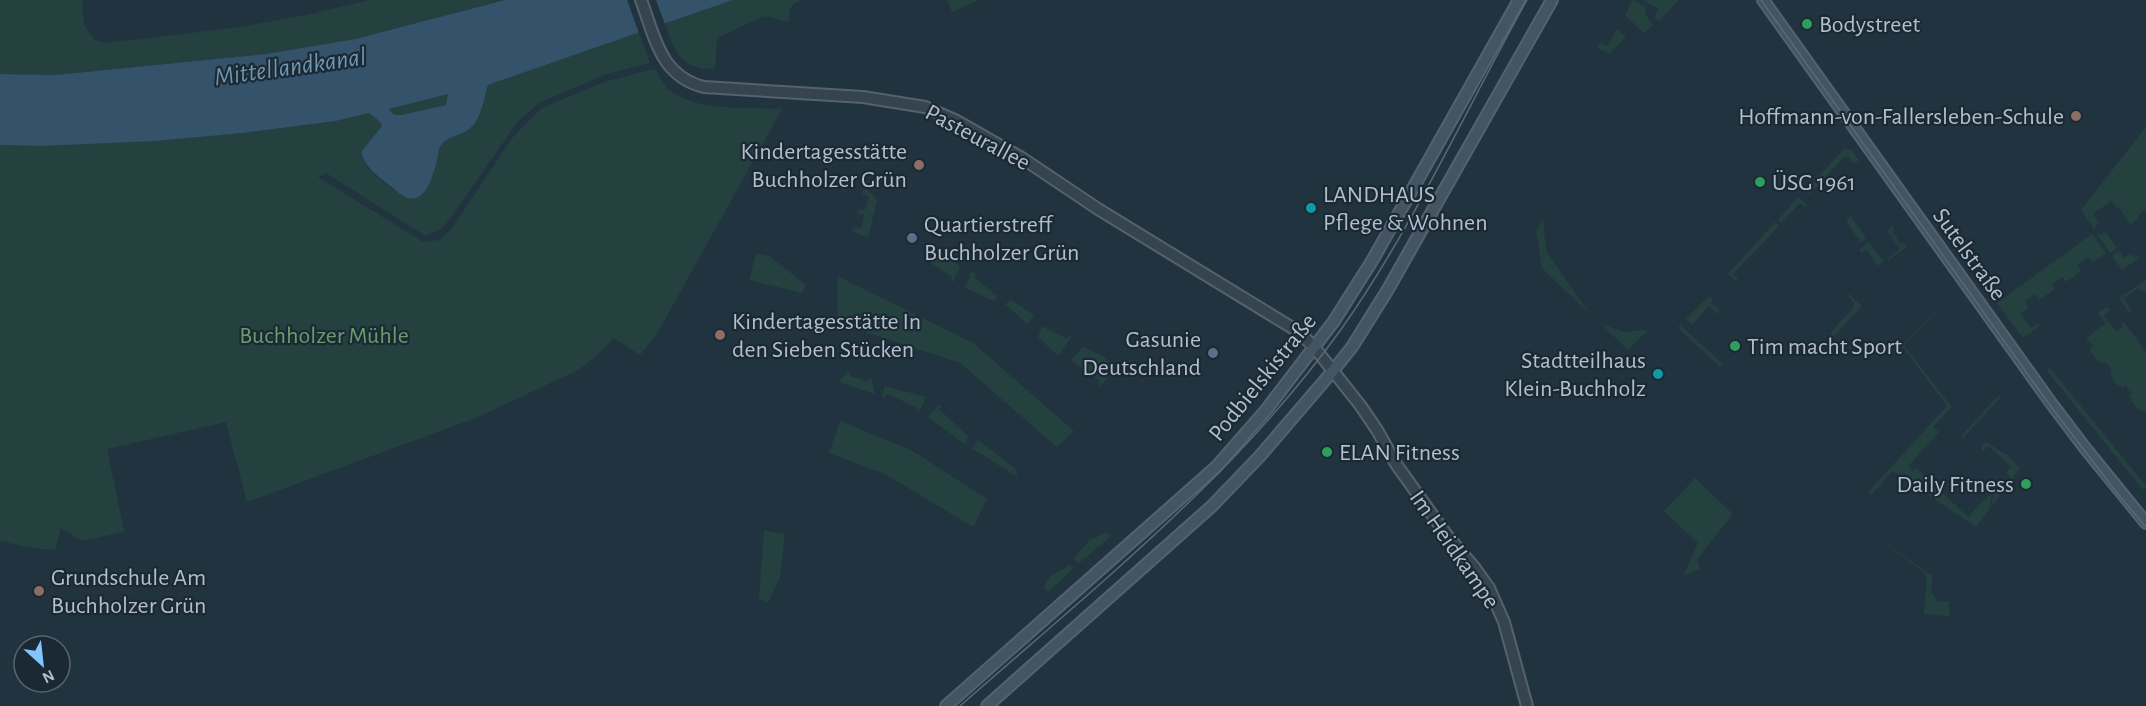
<svg xmlns="http://www.w3.org/2000/svg" width="2146" height="706" font-family="'Alegreya Sans',sans-serif">
	<style>
		.green { fill: #244140 }
		.water { fill: #345269; fill-rule: evenodd }
		.pier { fill: #223340 }
		.lines { fill: none; stroke-linecap: round; stroke-linejoin: round }
		.tertiary-casing { stroke: #54626e; stroke-width: 14 }
		.secondary-casing { stroke: #54626e; stroke-width: 14 }
		.tertiary { stroke: #364450; stroke-width: 10 }
		.secondary { stroke: #435463; stroke-width: 10 }
		.tram { stroke: #576977; stroke-width: 1.5 }
		.leisure-dot { fill: #2e9e5b; stroke: #1b2935; stroke-width: 2 }
		.education-dot { fill: #8d6e63; stroke: #1b2935; stroke-width: 2 }
		.culture-dot { fill: #0f9aa8; stroke: #1b2935; stroke-width: 2 }
		.service-dot { fill: #5c6f8a; stroke: #1b2935; stroke-width: 2 }
		.labels { text-anchor: middle; stroke-width: 4.5; stroke-linejoin: round; paint-order: stroke }
		.poi-label { font-size: 24px; fill: #b2bfcb; stroke: #1b2935; text-anchor: start }
		.street-label { font-size: 24px; fill: #b2bfcb; stroke: #1b2935 }
		.park-label { font-size: 24px; fill: #679e6b; stroke: #1b2935 }
		.water-label { font-size: 26px; font-style: italic; fill: #7096b1; stroke: #1b2935 }
	</style>
	<rect width="100%" height="100%" fill="#223340"/>
	<path class="green" d="M0,0H82L84,25L94,40L107,43L240,27L306,15L370,0H505L355,39L266,54L56,75L0,74Z
		M733,0H802C790,4 789,9 789,22L764,16L717,38L715,69C680,69 676,53 665,24Z
		M947,0H979L952,12Z
		M1633,0L1645,7L1646,15L1653,25L1644,33L1625,15Z
		M1643,0H1679L1659,21L1654,17L1659,9Z
		M1617,29L1626,37L1610,53L1600,50L1598,47L1600,43L1607,46Z
		M639,33L650,63L607,74L539,103L518,121L452,216C444,227 438,233 424,235L326,173L318,177L423,242L440,240L451,230L513,137L542,108L604,82L655,69C659,75 663,84 668,89C694,112 749,107 782,109L658,332L640,355L614,338L595,357L578,370L478,417L247,502L226,422L107,449L124,532L82,541L61,528L55,550L32,548L0,541V145L41,146L243,133L336,121L369,113L379,121L382,126L361,152C362,156 363,161 366,165C373,176 401,197 413,198L433,177L439,148L445,141L462,133L481,113L488,85Z
		M448,94L447,105L401,115H394L389,108Z
		M2146,127V209L2138,215L2139,218L2130,225L2119,207L2117,208L2111,201L2093,214L2099,222L2095,225L2096,228L2094,229L2081,210Z
		M1844,149H1851L1859,160L1854,164L1849,156L1844,157L1810,194L1806,190Z
		M867,189L877,200L868,238L852,231L853,227L861,229L864,215L857,213L858,209L865,210L869,197L862,194L864,190Z
		M1798,197L1807,205L1805,207L1800,203L1781,223L1778,220Z
		M1851,216L1866,238L1856,246L1860,241L1846,221Z
		M1543,219L1546,251L1589,313L1542,268L1536,231Z
		M1775,222L1779,226L1733,274L1738,279L1736,281L1728,274Z
		M1892,226L1894,228L1893,235L1896,236L1899,244H1902L1903,241L1906,247L1889,260L1888,258L1900,249L1887,230Z
		M2106,232L2117,248L2110,253L2097,234L2099,233L2101,235Z
		M2092,234L2106,253L2093,262L2089,257L2078,265L2081,271L2066,282L2062,277L2052,284L2055,289L2039,300L2035,294L2025,301L2029,308L2021,314L2031,328L2038,323L2040,326L2023,338L1997,303Z
		M1869,242L1883,261L1878,266L1866,249L1861,253L1859,250Z
		M2119,251L2124,258L2131,254L2135,258L2138,256L2139,258L2122,270L2112,256Z
		M941,253L960,266L953,282L951,281L952,277L931,263Z
		M756,254L769,256L806,285L802,293L749,280Z
		M972,271L976,274L974,277L997,296L994,301L965,288Z
		M837,276L973,343L1074,431L1057,447L960,363L838,323Z
		M2146,280V293L2144,290L2141,291L2138,288L2124,298L2131,311L2129,313L2119,298Z
		M1849,294L1862,306L1832,338L1830,335L1832,331L1853,308L1854,304L1848,295Z
		M1954,294L1904,346L1952,407L1933,427L1939,432L1908,466L1913,471L1916,468L1968,517L1992,492L1989,510L1976,527L1893,471L1871,495L1868,492L1947,406L1902,346Z
		M1709,296L1713,300L1711,303L1720,311L1718,314L1709,306L1692,325L1686,319Z
		M1011,300L1034,315L1028,325L1005,304Z
		M2107,307L2110,310L2104,316L2116,331L2123,327L2121,324L2124,322L2146,352V411L2138,410L2131,401L2132,399L2129,396L2132,394L2125,386L2122,388L2120,385L2118,386L2111,377L2112,376L2110,373L2112,370L2106,362L2103,364L2100,361L2099,362L2091,353L2092,352L2090,349L2093,346L2086,338L2106,323L2098,313Z
		M1601,324L1625,332L1648,330L1628,350Z
		M1680,325L1723,364L1720,367L1678,328Z
		M1042,326L1067,339L1069,335L1072,336L1058,356L1038,337Z
		M1083,347L1103,356L1115,368L1101,386L1098,384L1100,381L1071,360Z
		M2050,368L2146,486L2143,490L2047,371Z
		M847,372L850,373V376L867,381L868,378L872,379L875,394L839,382Z
		M885,386L926,397L919,412L916,411L918,408L887,394L885,398L882,397Z
		M1999,395L2001,397L1963,438L1961,436Z
		M939,405L941,406L939,409L968,436L966,445L928,417Z
		M840,421L911,450L987,499L973,527L885,474L829,453Z
		M978,440L1016,469L1017,477L972,448Z
		M1986,442L2010,457L2009,458L2020,468L1991,507L1994,491L1991,489L1996,484L2001,489L2011,477L2006,472L2011,467L1989,446L1983,451L1981,448Z
		M1695,478L1733,514L1697,559L1700,569L1683,576L1698,543L1664,511Z
		M764,530L785,534L780,577L768,603L759,599Z
		M1866,530L1932,576L1931,592L1937,601L1947,602L1949,601V616L1924,614L1927,577L1925,573Z
		M1106,532L1111,536L1078,564L1074,558L1090,540Z
		M1069,565L1074,568L1048,592L1043,587L1050,577Z"/>
	<path class="water" d="M505,0H733L488,85C483,101 482,120 468,130C459,136 445,137 440,147C438,151 438,156 437,160C434,173 426,206 405,197C400,195 395,189 390,186C377,175 366,169 361,152L382,126L379,121L369,113L336,121L243,133L154,141L41,146L0,145V74L56,75L266,54L355,39ZM448,94L446,105L401,115H394L389,109Z"/>
	<path class="pier" d="M627,0H656L666,27L640,36Z"/>
	<g class="lines">
		<defs>
			<path id="tertiary" d="M641,0C655,37 660,76 704,87L863,97L925,107L957,121L1022,158L1098,209L1299,332L1314,347L1360,405L1377,430L1396,464L1446,534L1474,567L1489,588L1504,622L1527,706"/>
			<path id="secondary" d="M1763,0L2051,403L2085,448L2146,523
				M946,706L1216,467L1266,410L1334,321L1372,261L1519,0
				M987,706L1212,506L1260,456L1332,372L1352,347L1387,291L1552,0"/>
		</defs>
		<use href="#tertiary" class="tertiary-casing"/>
		<use href="#secondary" class="secondary-casing"/>
		<use href="#tertiary" class="tertiary"/>
		<use href="#secondary" class="secondary"/>
		<path class="tram" d="M1761,0L2049,404L2117,493L2146,527
			M960,706C1094,588 1237,475 1342,328C1414,226 1466,109 1527,0"/>
	</g>
	<g class="leisure-dot">
		<circle cx="1807" cy="24" r="6"/>
		<circle cx="1760" cy="182" r="6"/>
		<circle cx="1735" cy="346" r="6"/>
		<circle cx="1327" cy="452" r="6"/>
		<circle cx="2026" cy="484" r="6"/>
	</g>
	<g class="education-dot">
		<circle cx="2076" cy="116" r="6"/>
		<circle cx="919" cy="165" r="6"/>
		<circle cx="720" cy="335" r="6"/>
		<circle cx="39" cy="591" r="6"/>
	</g>
	<g class="culture-dot">
		<circle cx="1311" cy="208" r="6"/>
		<circle cx="1658" cy="374" r="6"/>
	</g>
	<g class="service-dot">
		<circle cx="912" cy="238" r="6"/>
		<circle cx="1213" cy="353" r="6"/>
	</g>
	<g class="labels">
		<g class="poi-label">
			<text x="1819" y="32">Bodystreet</text>
			<text x="2064" y="124" text-anchor="end">Hoffmann-von-Fallersleben-Schule</text>
			<text x="907" y="159" text-anchor="end">Kindertagesstätte<tspan x="907" dy="28">Buchholzer Grün</tspan></text>
			<text x="1772" y="190">ÜSG 1961</text>
			<text x="1323" y="202">LANDHAUS<tspan x="1323" dy="28">Pflege &amp; Wohnen</tspan></text>
			<text x="924" y="232">Quartierstreff<tspan x="924" dy="28">Buchholzer Grün</tspan></text>
			<text x="732" y="329">Kindertagesstätte In<tspan x="732" dy="28">den Sieben Stücken</tspan></text>
			<text x="1201" y="347" text-anchor="end">Gasunie<tspan x="1201" dy="28">Deutschland</tspan></text>
			<text x="1747" y="354">Tim macht Sport</text>
			<text x="1646" y="368" text-anchor="end">Stadtteilhaus<tspan x="1646" dy="28">Klein-Buchholz</tspan></text>
			<text x="1339" y="460">ELAN Fitness</text>
			<text x="2014" y="492" text-anchor="end">Daily Fitness</text>
			<text x="51" y="585">Grundschule Am<tspan x="51" dy="28">Buchholzer Grün</tspan></text>
		</g>
		<g class="street-label">
			<text transform="translate(978 137) rotate(28)" y="8">Pasteurallee</text>
			<text transform="translate(1970 254) rotate(54)" y="8">Sutelstraße</text>
			<text transform="translate(1262 377) rotate(-51)" y="8">Podbielskistraße</text>
			<text transform="translate(1455 549) rotate(55)" y="8">Im Heidkampe</text>
		</g>
		<g class="park-label">
			<text x="324" y="343">Buchholzer Mühle</text>
		</g>
		<g class="water-label">
			<text transform="translate(290 66) rotate(-8)" y="9">Mittellandkanal</text>
		</g>
	</g>
	<g transform="translate(42 664) rotate(153)"><circle r="28" fill="#1b2935" stroke="#576571" stroke-width="1.5"/>
	<path d="M0-4.5L10 22L0 15L-10 22Z" fill="#83c6ff"/>
	<text y="-9" font-size="16" font-weight="bold" text-anchor="middle" fill="#b2bfcb">N</text>
	</g>
</svg>
